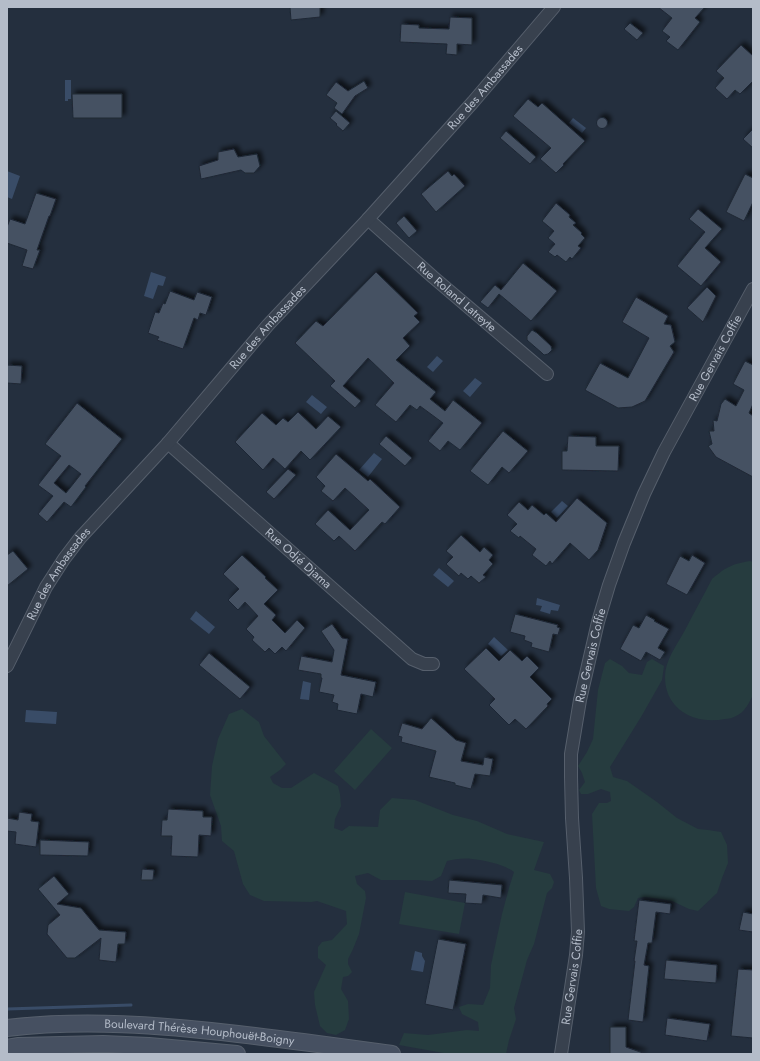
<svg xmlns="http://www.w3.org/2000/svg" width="760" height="1061" font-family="Jost,sans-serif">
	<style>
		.green { fill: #263c3f }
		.water { fill: #394c67 }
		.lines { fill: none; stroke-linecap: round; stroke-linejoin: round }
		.stream { stroke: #394c67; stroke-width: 3 }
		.building { fill: #455162; stroke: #1f2835; fill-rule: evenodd; filter: url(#shadow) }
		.minor-casing { stroke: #565f6c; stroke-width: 14 }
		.secondary-casing { stroke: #565f6c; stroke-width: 18 }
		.minor { stroke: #38414e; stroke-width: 12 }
		.secondary { stroke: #465061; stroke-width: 16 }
		.labels { text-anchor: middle; stroke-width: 3; stroke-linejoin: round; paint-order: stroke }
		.street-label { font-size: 12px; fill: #b4bcc9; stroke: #1d2633 }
	</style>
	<defs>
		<filter id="shadow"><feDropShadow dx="3.5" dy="-3.5" stdDeviation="2" flood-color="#0009"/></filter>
	</defs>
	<rect width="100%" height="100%" fill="#242f3e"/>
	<path class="green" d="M750,561L753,562V695C749,703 745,712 736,716C733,718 728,719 725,719C695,725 665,710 665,677C665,661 676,646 684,632C693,614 703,597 712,579C726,567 732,564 750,561Z
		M610,659L622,666L629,673L642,675L647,662L652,659L664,666L662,680L641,717L610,767L613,777L627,781L657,802L677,818L698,829L708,830L721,832L727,845L728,863L722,878L717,893L698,911L689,909L672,901L661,899L644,897L638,898L634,907L629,911L609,909L601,906L596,888L592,814L599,803H607L611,801L610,792L601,789L588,794H581L579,790L585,782L582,773L578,766L587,752L593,739L598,690L605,663Z
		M242,709L259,722L264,736L286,764L280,770L270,777L273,783L282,788H291L314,773L338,786L340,794L341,806L335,819L334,828L342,831L349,826L378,827L380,810L392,798L415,800L453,815L477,821L507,834L544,842L534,870L550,874L554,882L552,888L547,893L534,944L527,960L520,986L514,1008L516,1019L509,1040L506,1054H449L399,1045L404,1033L428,1035L467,1030L479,1031L478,1022L462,1014L459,1007L468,1004L483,1005L490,988L491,965L502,914L509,888L514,872C505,865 485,860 472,859C464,858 455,859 447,861L441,876L432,881L417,880H381L368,873L355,876L357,884L365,891L366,898L359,934L353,949L348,959V964L352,972L348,976L343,977L341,989L348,1001L349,1019L345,1030L336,1035L327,1033L320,1026L315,1005L314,992L326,965L318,958V947L322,942L332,940L347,924L346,911L317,901L311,902L264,901L250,895L243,884L234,851L222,841L221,826L210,795L212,766L218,739L229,714Z
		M371,729L392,748L355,790L334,771Z
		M405,892L465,903L459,934L399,924Z"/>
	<path class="water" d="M65,80H71V99H68V101H65Z
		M573,118L586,128L582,133L569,123Z
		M7,171L20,176L12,199L7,197Z
		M151,272L166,277L163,286L158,285L153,299L144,296Z
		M437,356L443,361L433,372L427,367Z
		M475,378L482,383L470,397L463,391Z
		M312,395L327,407L321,414L306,402Z
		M374,453L382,459L368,477L359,470Z
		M562,501L568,506L557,518L551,512Z
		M439,568L454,581L448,587L433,575Z
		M537,598L560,605L558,611L551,610L550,614L540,611L542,606L536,605Z
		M196,611L215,627L209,634L190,619Z
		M494,637L508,650L501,656L488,644Z
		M303,681L311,683L309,700L300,699Z
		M26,710L57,712L56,724L25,722Z
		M415,951L422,953V956L425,961L423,972L411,970Z"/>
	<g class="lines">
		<path class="stream" d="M7,1009L131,1005"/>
	</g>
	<path class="building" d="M290,7H320V17L291,20Z
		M658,7H705L695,18L700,22L678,50L666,41L670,37L662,31L672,18Z
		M450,17L472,18V45L457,44V55L446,54L447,44L400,42L401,24L419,25V28L449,29Z
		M630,23L643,33L637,40L624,29Z
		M741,45L753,56V81L740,94L735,90L727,99L715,88L724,78L716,71Z
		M364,81L368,88L355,96L342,114L334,108L337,103L326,95L336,82L348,91Z
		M72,94H122V118H73Z
		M528,99L538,107L542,103L585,141L563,164L564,165L556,173L540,159L551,148L513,116Z
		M336,111L350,123L343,131L336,125L337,124L330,118Z
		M596.5 123a5.5 5.5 0 1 1 11 0a5.5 5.5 0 1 1-11 0Z
		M753,129V148L743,139Z
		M506,131L536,157L530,164L500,138Z
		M234,149L238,157L257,154L260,166L254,173H245L241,170L201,179L199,166L218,160V152Z
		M448,171L452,176L454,174L465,186L436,212L421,194Z
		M745,174L753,178V202L744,221L726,212Z
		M36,193L56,199L50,216H49L37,250H40L33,269L22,266L27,250L7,243V227L10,219L25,224Z
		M556,203L570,215L569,217L576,223L573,225L582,233L581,234L585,238L578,246L581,248L572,259L570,257L566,262L557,255L555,257L548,252L555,244L548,238L554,231L542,221Z
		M698,209L722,229L705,248L721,262L701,286L677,266L705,232L689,219Z
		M404,216L417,231L409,238L396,223Z
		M523,263L557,291L531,321L499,294L488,308L480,302L495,285L501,290Z
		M376,272L418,313L414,316L420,322L403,338L410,346L396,360L436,392L430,399L445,411L453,400L482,423L460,450L448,441L440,451L428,441L443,423L420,406L417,410L410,405L396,422L375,405L394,383L368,358L343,386L361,401L355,408L330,386L335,381L295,343L316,321L323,326Z
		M707,287L716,296L703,322L687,308Z
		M170,291L194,300L197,292L212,297L206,315L200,313L198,320L194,318L183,349L157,340L159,337L148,333L155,312L159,313L163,303L165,304Z
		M636,297L668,316L664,324L671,325L675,342L670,346L674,352L645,401L632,407L618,408L585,390L600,363L628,378L649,338L622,322Z
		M532,330L537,333L551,346L552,350L548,354L544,355L542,353L527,340V336Z
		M745,361L753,365V404L749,413L753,416V477L716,457L708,446L712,444L709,431H714L713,420L717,421L721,404L725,399L736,406L744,390L733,384Z
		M7,365L22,366L21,384L7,383Z
		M77,403L122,439L85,486L86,487L71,507L64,502L47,522L38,514L53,496L38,485L61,456L45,444ZM69,465L81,474L66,493L54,483Z
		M298,412L316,429L328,416L341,427L310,460L301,451L285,469L273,458L263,470L235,442L262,413L276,425L283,418L288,422Z
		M503,431L528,451L509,473L502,467L488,485L470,471Z
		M386,436L412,458L405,466L379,444Z
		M568,436L596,437V446H619L618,471L562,470V451H567Z
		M336,454L368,481L370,479L400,507L385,524L382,522L355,551L339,536L334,541L315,524L328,510L350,530L369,510L345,488L333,501L321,491L325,486L316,477Z
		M288,469L296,475L274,499L266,492Z
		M577,498L607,523L598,550L589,560L570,543L552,564L550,561L546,566L532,555L536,549L520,536L519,538L510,531L517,524L507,515L519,502L528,510L532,505L544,515L546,513L556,522Z
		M461,535L480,552L484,547L493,555L489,560L493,564L483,575L486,577L479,583L471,576L468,579L461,573L459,576L446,564L453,557L446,551Z
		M13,551L28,569L7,586V555Z
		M242,555L266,577L265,578L278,590L264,604L276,615L272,620L285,633L297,620L305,628L286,651L282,647L275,654L269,648L265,652L252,640L254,637L246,629L258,616L245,602L238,610L228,600L239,589L223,574Z
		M692,555L705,563L687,595L666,584L680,556L689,561Z
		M515,614L558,625L557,627L560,628L558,635L553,634L549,652L531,647L532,643L524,640L525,636L510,632Z
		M646,615L655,620L654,621L669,629L658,648L665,652L660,660L646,652L641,661L620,649L633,625L639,628Z
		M332,624L342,638L348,639L341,675L376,682L373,697L361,694L357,714L337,710L338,704L332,702L334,695L319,692L322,678H321V674L298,670L301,656L332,662L334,650L321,631Z
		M486,648L499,661L510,650L522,661L527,656L539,668L530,677L552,699L547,704L548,706L526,729L515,719L509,725L489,705L495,699L464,669Z
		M209,653L250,687L240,699L199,665Z
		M431,718L456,740L466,743L461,761L483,765L484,757L493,759L490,776L475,774L471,789L455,785V783L429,777L436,751L401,742L402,737L398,736L402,723L422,729Z
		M168,809L203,811V817H212L211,836L199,835L198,857L171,856L172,836H161L162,820H167Z
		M19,812L32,814L31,821L39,822L36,847L15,844L16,832L7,831V818L18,820Z
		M40,840L89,842L88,856L40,855Z
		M142,869L154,870L153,880H141Z
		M54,876L69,894L57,904L81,908L99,930L126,932L125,944H118L116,962L99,960L101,938L75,958H67L47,934L48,925L60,915L38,889Z
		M449,880L502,885L501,898L483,895L482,904L465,903L466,894L448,893Z
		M639,900L671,904L670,914L656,912L652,943H648L644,965L649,966L643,1022L628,1020L635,961H634L637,941H634Z
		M743,912L753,914V932L739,930Z
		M438,939L466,944L453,1010L425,1004Z
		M666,960L717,965L716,983L664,979Z
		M738,969L753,970V1038L731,1036Z
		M667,1018L710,1024L707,1041L665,1035Z
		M610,1027H626V1047L643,1053V1054H610Z"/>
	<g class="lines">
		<defs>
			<g id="minor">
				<path id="s1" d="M368,219L433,277L547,374"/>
				<path id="s2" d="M168,443L412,659L424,664H433"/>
				<path id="s3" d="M7,666L46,587L64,559L80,538L168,443L268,325L368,219L473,102L554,7"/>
				<path id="s4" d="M561,1054L576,955L578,932L576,878L572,818L571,777V754L580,700L598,622L609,585L624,543L644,494L664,452L753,289"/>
			</g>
			<g id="secondary">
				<path id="s5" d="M7,1028C83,1019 162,1025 238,1034C289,1040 340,1047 392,1054"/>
				<path d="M7,1048L19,1046L103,1044L149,1046L237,1054"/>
			</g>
		</defs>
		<use href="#minor" class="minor-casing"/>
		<use href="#secondary" class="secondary-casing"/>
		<use href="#minor" class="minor"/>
		<use href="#secondary" class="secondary"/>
	</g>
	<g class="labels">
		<g class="street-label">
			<text dy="4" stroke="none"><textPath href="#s3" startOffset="754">Rue des Ambassades</textPath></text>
			<text dy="4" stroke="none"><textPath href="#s1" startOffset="118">Rue Roland Latreyte</textPath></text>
			<text dy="4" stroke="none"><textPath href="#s3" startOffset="430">Rue des Ambassades</textPath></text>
			<text dy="4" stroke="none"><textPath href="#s4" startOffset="726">Rue Gervais Coffie</textPath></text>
			<text dy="4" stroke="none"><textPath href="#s2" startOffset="174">Rue Odjé Djama</textPath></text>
			<text dy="4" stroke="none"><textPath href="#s3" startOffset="106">Rue des Ambassades</textPath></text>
			<text dy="4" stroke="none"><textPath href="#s4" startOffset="402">Rue Gervais Coffie</textPath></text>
			<text dy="4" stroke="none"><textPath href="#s4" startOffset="78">Rue Gervais Coffie</textPath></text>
			<text dy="4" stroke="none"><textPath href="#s5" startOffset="193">Boulevard Thérèse Houphouët-Boigny</textPath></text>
		</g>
	</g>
	<rect width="760" height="1061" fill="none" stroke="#b4bcc9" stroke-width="16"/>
</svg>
